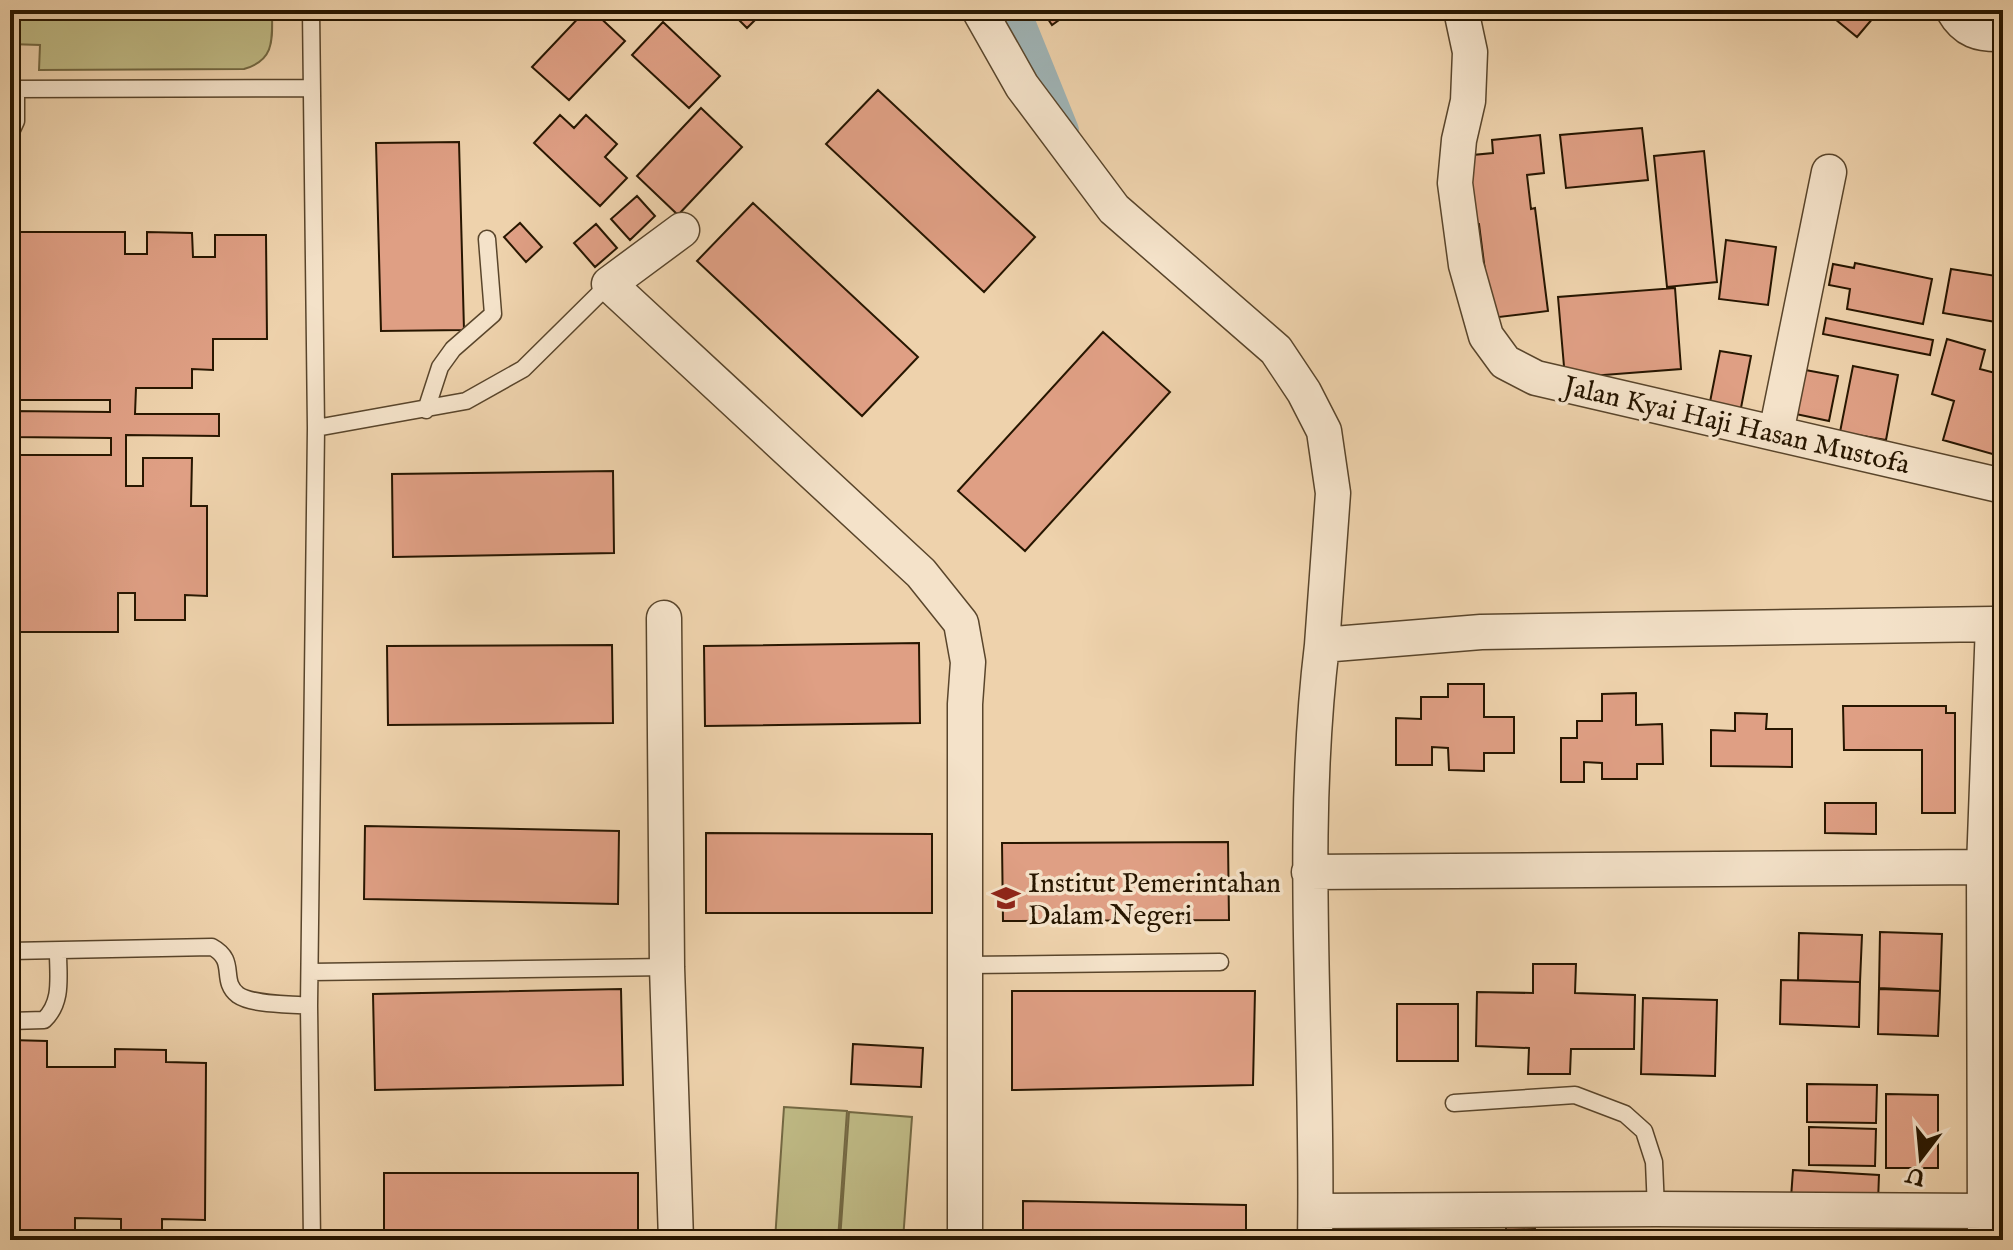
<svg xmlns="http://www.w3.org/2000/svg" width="2013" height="1250" font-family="'IM FELL English',serif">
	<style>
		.green { fill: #bfba85; stroke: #736842; stroke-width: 2 }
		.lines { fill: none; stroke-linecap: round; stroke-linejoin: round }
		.canal { stroke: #9fb4b6; stroke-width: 34 }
		.building { fill: #df9f84; stroke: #271600; stroke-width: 2 }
		.lane-casing { stroke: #59452b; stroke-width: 19 }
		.street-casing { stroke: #59452b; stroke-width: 37 }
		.lane { stroke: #f4e2c9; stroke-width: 16 }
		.street { stroke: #f4e2c9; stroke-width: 34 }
		.labels { text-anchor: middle; stroke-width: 7; stroke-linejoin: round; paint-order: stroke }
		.street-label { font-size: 28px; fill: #271600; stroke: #f4e2c9 }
		.poi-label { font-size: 28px; fill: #271600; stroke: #f4e2c9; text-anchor: start }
	</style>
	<rect width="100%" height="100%" fill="#eed2ac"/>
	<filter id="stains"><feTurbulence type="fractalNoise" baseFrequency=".0025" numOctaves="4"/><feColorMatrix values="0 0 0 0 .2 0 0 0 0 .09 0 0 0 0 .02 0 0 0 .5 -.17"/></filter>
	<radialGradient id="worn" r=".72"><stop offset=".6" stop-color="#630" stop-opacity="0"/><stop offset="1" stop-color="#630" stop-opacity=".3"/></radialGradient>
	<path class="green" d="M10,10H272C272,38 276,60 244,69L39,70L40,45L10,44Z
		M784,1107L847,1111L838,1240H775Z
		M849,1112L912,1117L903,1240H840Z"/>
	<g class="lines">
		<path class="canal" d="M1013,10L1062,131"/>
	</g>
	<path class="building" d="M586,10H592L625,41L569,100L532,67Z
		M729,10H765L747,28Z
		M1042,10H1073L1052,25Z
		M1824,10H1877L1879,11L1857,37Z
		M663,22L720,76L689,108L632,55Z
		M878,90L1035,237L984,292L826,144Z
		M701,108L742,147L678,215L637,176Z
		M560,115L574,128L586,115L617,144L605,157L627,178L600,206L534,143Z
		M1642,128L1648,180L1566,188L1560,135Z
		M1540,135L1544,173L1527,175L1531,209L1535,208L1548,311L1491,318L1479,224L1471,225L1462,156L1493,153L1492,140Z
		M459,142L464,330L381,331L376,143Z
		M1704,151L1717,282L1667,287L1654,156Z
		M637,196L655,216L630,240L611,219Z
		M753,203L918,357L862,416L697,261Z
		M520,223L542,247L526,262L504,237Z
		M596,224L617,248L595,267L574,243Z
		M10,232H125V254H147V232L192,233L193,257H215V235H266L267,339H213V370L192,369V388H136L135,414H219V436L126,435V486H143V458H192L191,506H207V596L185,595V620H135V593H118V632H10V562H18V535H10V455H111V438L10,437V411L110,412V400H10V333H17V300H10Z
		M1726,240L1776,247L1768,305L1719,299Z
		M1855,263L1932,279L1923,324L1847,309L1850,289L1829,285L1833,264L1854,268Z
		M1951,269L2003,277L1996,322L1943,313Z
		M1675,288L1681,369L1565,378L1558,297Z
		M1826,318L1933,340L1930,355L1823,334Z
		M1103,332L1170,392L1025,551L958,491Z
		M1947,339L1985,350L1980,369L2003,375V457L1943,440L1954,401L1932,394Z
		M1720,351L1751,356L1740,413L1709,407Z
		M1853,366L1898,375L1886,440L1840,432Z
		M1800,369L1838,376L1829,421L1791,413Z
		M613,471L614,553L393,557L392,474Z
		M919,643L920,723L705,726L704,646Z
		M612,645L613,723L388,725L387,646Z
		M1448,684H1484V717H1514V753H1484V771L1449,770L1448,748L1432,747V765H1396V718L1421,719V697H1448Z
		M1636,693V725L1662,724L1663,764H1637V779H1602V763L1584,762V782H1561V738H1577V721H1602V694Z
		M1843,706H1946V713H1955V813H1922V750H1844Z
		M1735,713L1767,714L1766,729H1792V767L1711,766V730L1735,731Z
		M1825,803H1876V834L1825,833Z
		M365,826L619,831L618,904L364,899Z
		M706,833L932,834V913H706Z
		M1228,842L1229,920L1003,921L1002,843Z
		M1880,932L1942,934L1940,991L1879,989Z
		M1799,933L1862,935L1860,982L1798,980Z
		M1533,964H1576L1575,993L1635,995L1634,1049H1571L1570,1074H1528L1529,1048L1476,1046L1477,992L1533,993Z
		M1781,980L1860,982L1859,1027L1780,1024Z
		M1879,988L1940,991L1938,1036L1878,1034Z
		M621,989L623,1085L375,1090L373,994Z
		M1012,991H1255L1253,1085L1012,1090Z
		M1643,998L1717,1000L1715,1076L1641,1074Z
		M1397,1004H1458V1061H1397Z
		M10,1040L47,1041V1067H115V1049L166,1050V1062L206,1063L205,1220L162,1219V1240H121V1219L75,1218V1240H10Z
		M853,1044L923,1048L921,1087L851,1084Z
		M1807,1084L1877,1085L1876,1123L1807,1122Z
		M1886,1094L1938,1095V1168H1886Z
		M1809,1127L1876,1129L1875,1166L1809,1165Z
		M1793,1170L1879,1175L1878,1202L1791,1198Z
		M384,1173H638V1240H384Z
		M1023,1201L1246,1205V1240H1023Z
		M1506,1227L1535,1228L1534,1240H1506Z
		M1787,1231H1816V1240H1787Z"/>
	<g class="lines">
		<defs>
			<path id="lane" d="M311,10L316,428L309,1006L312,1240
				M10,89L311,88
				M10,134L16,121V89
				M426,410L440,367L453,349L493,314L487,239
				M316,428L466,401L523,369L609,284
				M10,951L212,947C238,961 219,980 238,995C252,1005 291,1004 309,1006
				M966,965L1220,962
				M311,972L667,967
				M10,1021L44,1020C63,1002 58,977 58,952
				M1454,1103L1575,1095L1625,1114L1644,1131L1654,1162L1656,1209"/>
			<path id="street" d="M979,10L1022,86L1114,209L1276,350L1304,392L1324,431L1333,493L1322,645L1481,632L1993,624L1984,867L1985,1240
				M1461,10L1470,52L1468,101L1459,140L1455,183L1466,265L1486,336L1505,362L1536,378L2003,486
				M1953,10C1965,31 1979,35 2003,34
				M682,230L609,284L921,573L961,623L968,662L965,704V1240
				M1776,433L1829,172
				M664,618L667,967L676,1240
				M1309,872L1984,867
				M1316,1211L1656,1209L1985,1211
				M1315,1240C1319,1041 1298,843 1322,645"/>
		</defs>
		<use href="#lane" class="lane-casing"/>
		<use href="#street" class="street-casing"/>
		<use href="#lane" class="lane"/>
		<use href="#street" class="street"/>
	</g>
	<defs>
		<symbol id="university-bare" viewBox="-9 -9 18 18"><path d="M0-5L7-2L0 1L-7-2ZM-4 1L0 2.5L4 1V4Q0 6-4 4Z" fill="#8f2418" stroke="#f4e2c9" stroke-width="2.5" paint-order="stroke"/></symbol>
	</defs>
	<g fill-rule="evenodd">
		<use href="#university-bare" x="986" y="878" width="40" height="40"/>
	</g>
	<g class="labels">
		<g class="street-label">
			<text transform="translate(1737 424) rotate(13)" y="10">Jalan Kyai Haji Hasan Mustofa</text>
		</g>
		<g class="poi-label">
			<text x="1028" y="892">Institut Pemerintahan<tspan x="1028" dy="32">Dalam Negeri</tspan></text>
		</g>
	</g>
	<rect width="2013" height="1250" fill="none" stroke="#eed2ac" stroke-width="40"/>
	<rect x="12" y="12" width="1989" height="1226" fill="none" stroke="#271600" stroke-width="4"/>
	<rect x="20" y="20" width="1973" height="1210" fill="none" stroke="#271600" stroke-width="2"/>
	<g transform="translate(1921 1158) rotate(196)" stroke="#f4e2c9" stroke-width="6" paint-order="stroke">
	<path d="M0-6L14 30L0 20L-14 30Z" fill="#271600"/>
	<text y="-12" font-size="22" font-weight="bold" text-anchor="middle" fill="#271600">U</text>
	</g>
	<rect width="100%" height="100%" filter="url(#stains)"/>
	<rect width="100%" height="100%" fill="url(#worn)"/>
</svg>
